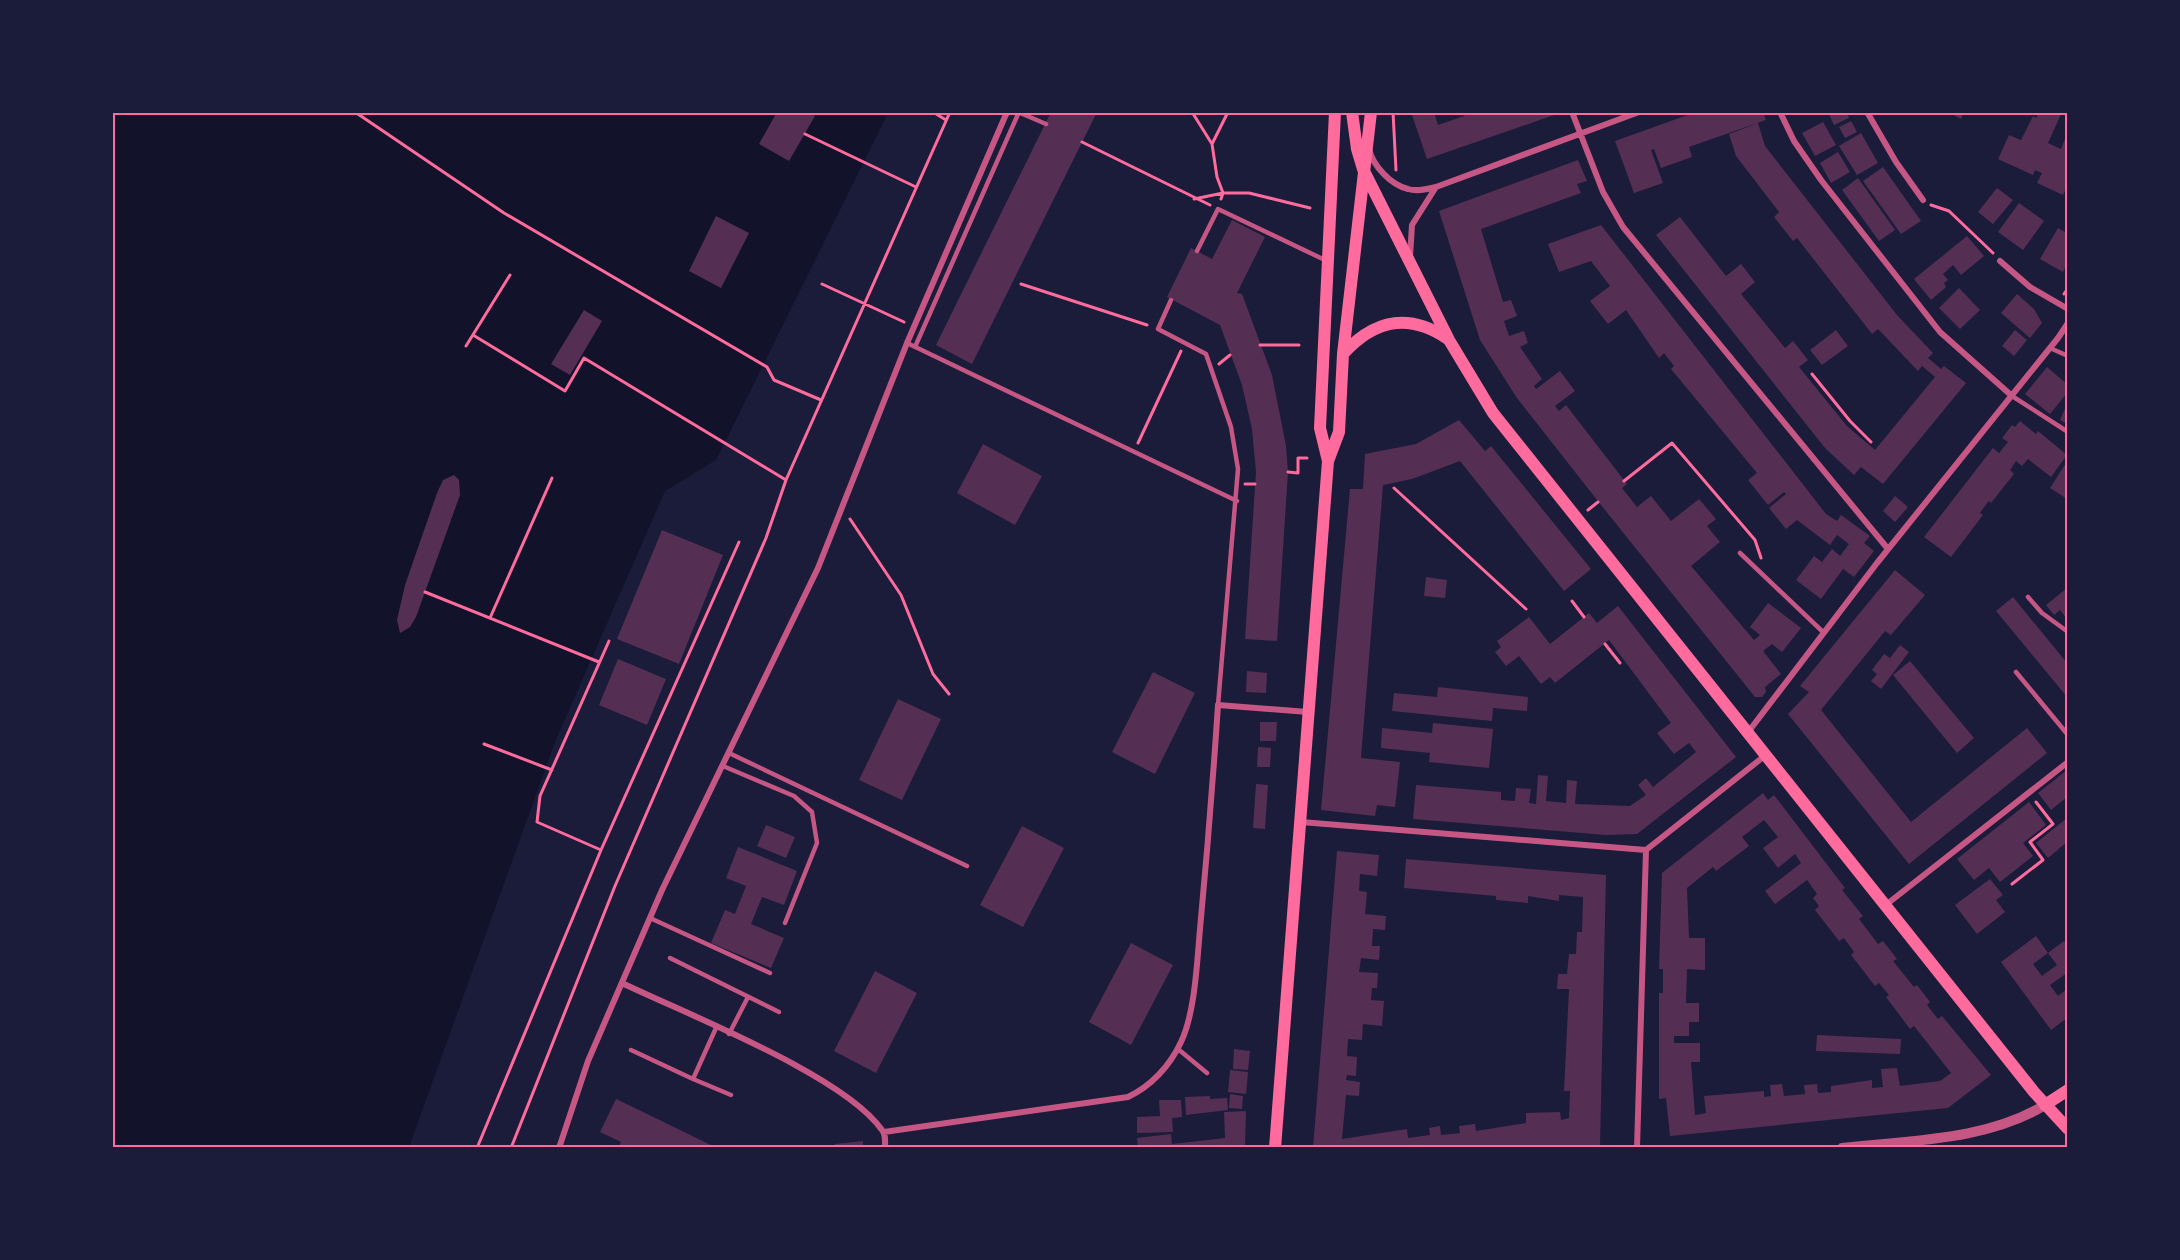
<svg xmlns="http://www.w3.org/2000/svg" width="2180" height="1260" font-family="'DM Sans',sans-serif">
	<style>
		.water { fill: #12122b }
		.building { fill: #542f53; fill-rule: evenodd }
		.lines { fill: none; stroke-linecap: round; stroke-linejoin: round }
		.path { stroke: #ff6b9d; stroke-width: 3 }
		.service { stroke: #c65784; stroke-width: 4.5 }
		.minor { stroke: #c65784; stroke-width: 6 }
		.tertiary { stroke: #c65784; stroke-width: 10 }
		.secondary { stroke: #ff6b9d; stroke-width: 12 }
		.neatline { fill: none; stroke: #ff6b9d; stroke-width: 2 }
	</style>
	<rect width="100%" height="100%" fill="#1b1b3a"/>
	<path class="water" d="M113,113H888L716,460L665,491L555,742L409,1147L113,1148Z"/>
	<path class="building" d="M777,112H809L815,116L789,161L759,144Z
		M1051,112H1097L972,364L936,345Z
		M1411,112H1434L1438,125L1464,116L1463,112L1560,113L1427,159Z
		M1696,112H1763L1766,120L1689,147L1692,157L1661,168L1654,149L1651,150L1663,183L1634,193L1615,141Z
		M1828,112H1847L1849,118L1834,125Z
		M1948,112H1964L1961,119Z
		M2039,112H2062L2048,143L2061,149L2067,134V186L2063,195L2037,183L2042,173L2035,170L2033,175L1998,159L2009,135L2021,140L2033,116L2036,118Z
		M1851,121L1857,132L1845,138L1839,127Z
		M1823,122L1836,145L1815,156L1802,133Z
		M1758,123L1765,146L1897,315L1933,353L1928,358L1941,369L1944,366L1966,383L1883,484L1861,467L1854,475L1825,448L1656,235L1680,217L1726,276L1741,264L1755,282L1741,294L1785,348L1793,341L1808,360L1799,367L1847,426L1875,450L1935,377L1922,366L1918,371L1878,329L1872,334L1797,238L1793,241L1774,217L1779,212L1736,156L1729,134Z
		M1861,133L1878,163L1857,175L1839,146Z
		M1838,152L1850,172L1831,183L1820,163Z
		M1578,160L1587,181L1577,184L1581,193L1481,229L1503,302L1511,300L1517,316L1504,321L1509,336L1524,331L1528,343L1520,347L1542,379L1534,386L1536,389L1560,371L1575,391L1555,406L1559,411L1566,405L1627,484L1622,488L1637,507L1651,496L1671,521L1699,499L1716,519L1707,526L1720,542L1691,566L1754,640L1760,635L1750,627L1768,603L1801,628L1782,652L1772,644L1763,651L1781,674L1765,687L1766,692L1762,697H1755L1601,505L1517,398L1480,340L1439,211Z
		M1883,167L1921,221L1901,234L1863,181Z
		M1858,178L1895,230L1879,241L1842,190Z
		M1997,188L2013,200L1993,224L1978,212Z
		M2019,203L2044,221L2023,250L1998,232Z
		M716,216L749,233L721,288L689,271Z
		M1232,220L1265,237L1237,293L1242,294L1272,375L1286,446L1288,472L1277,641L1245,639L1256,472L1252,429L1242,385L1220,325L1167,297L1191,248L1212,259Z
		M1601,225L1826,514L1837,521L1841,515L1870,536L1864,543L1874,551L1854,577L1843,569L1821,599L1796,580L1814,556L1822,562L1832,549L1840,556L1849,544L1837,535L1830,545L1797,520L1786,529L1769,508L1786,494L1784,492L1768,505L1748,480L1757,473L1671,369L1674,366L1664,353L1659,358L1626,310L1608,324L1590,301L1610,286L1591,261L1559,272L1548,244Z
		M2058,228L2067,233V263L2063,272L2040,259Z
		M1967,236L1984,256L1961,275L1953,265L1943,274L1948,280L1944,283L1946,287L1931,300L1914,279Z
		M1959,288L1980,310L1960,329L1939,308Z
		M2017,294L2034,309L2042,323L2030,338L2001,313Z
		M584,310L602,321L570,375L551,364Z
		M1836,330L1848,346L1822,365L1810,350Z
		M2015,330L2027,340L2014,356L2002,346Z
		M2047,367L2067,384V393L2050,414L2025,394Z
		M2067,404V424L2060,420Z
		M1459,420L1485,451L1491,446L1591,569L1564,591L1460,461L1412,479L1383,485L1361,758L1400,762L1395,807L1377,805L1375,816L1321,810L1350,489H1363L1365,454L1416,444Z
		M2020,421L2036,434L2038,431L2067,455L2051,477L2028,459L2022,466L2016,461L2010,470L2014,474L1991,503L1989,501L1984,507L1980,513L1983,515L1951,557L1924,537L1993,448L1999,453L2008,442L2002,438L2012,425L2015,427Z
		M983,444L1042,476L1015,525L957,493Z
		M2066,463L2067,464V499L2050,488Z
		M454,475L459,480L460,495L416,617L410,627L400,633L397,620L405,585L437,493L443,480Z
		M1895,496L1908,507L1895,522L1883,511Z
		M662,530L723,555L679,664L617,639Z
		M1895,570L1925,595L1891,635L1885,631L1821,710L1911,822L2027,728L2047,753L1909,864L1788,714L1809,692L1800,686Z
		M1426,577L1447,580L1445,598L1424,596Z
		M2067,588V619L2060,610L2054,615L2046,605Z
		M2013,597L2067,663V697L1996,611Z
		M1618,606L1736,757L1637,834L1606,835L1413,819L1416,785L1501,792V800L1515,801L1516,788L1531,789L1529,803L1536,804L1538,775L1548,776L1546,801L1566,803L1567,780L1577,781L1575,804L1630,806L1646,795L1638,785L1646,778L1653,787L1696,752L1689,743L1674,754L1657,733L1671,723L1609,640L1555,683L1550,677L1541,684L1519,656L1506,666L1495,652L1501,647L1497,641L1529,617L1550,644L1589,613L1597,623Z
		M1900,645L1909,652L1881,689L1871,681L1877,674L1872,670L1884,654L1890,658Z
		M618,659L666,679L647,725L599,705Z
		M1910,661L1974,738L1957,753L1893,675Z
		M1247,671L1267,673L1266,693L1246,692Z
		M1153,672L1195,693L1155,774L1112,752Z
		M1438,687L1528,697L1527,711L1493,708L1492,721L1392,711L1394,693L1437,697Z
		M898,699L941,719L902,800L859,780Z
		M1260,722H1277L1276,741H1260Z
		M1433,723L1493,729L1489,768L1429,762L1430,753L1381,748L1382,728L1432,733Z
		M1258,747L1271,748L1270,767H1257Z
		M2067,770V797L2051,810L2038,793Z
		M1256,784L1268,785L1265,829L1253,828Z
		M1763,793L1768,800L1774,795L1845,888L1842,890L1863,916L1859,919L1878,944L1883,941L1897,959L1893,961L1914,987L1917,985L1930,1002L1927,1005L1938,1019L1942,1016L1991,1075L1948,1108L1670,1136L1666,1098L1659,1099V993H1663V969H1659L1662,873ZM1764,820L1778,837L1763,848L1778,868L1795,854L1801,863L1765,891L1775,904L1807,880L1817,894L1813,898L1819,906L1815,910L1839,941L1844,938L1854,952L1851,955L1875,986L1879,983L1889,995L1886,997L1910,1029L1914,1026L1951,1073L1940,1081L1900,1086L1897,1068L1881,1069L1883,1087L1872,1088V1080L1831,1086V1092L1818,1093L1817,1084L1804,1085L1805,1094L1784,1096L1782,1084L1770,1085L1771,1096L1764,1097V1091L1704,1096L1706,1113L1695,1115L1691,1062H1700V1043H1674V1036H1689V1022H1699V1003H1686L1687,969L1705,970V938H1689L1687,888L1713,867L1716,871L1749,846L1742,837Z
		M2029,802L2046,825L2023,843L2033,856L2000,882L1989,868L1974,880L1957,859Z
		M2067,818V842L2048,858L2036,843Z
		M766,825L795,837L786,858L757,846Z
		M1022,826L1064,848L1023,927L980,905Z
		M738,847L797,871L784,905L762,897L751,924L784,938L771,968L711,943L725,910L735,914L746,886L726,878Z
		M1337,851L1379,855L1377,876L1360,874L1359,891L1367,892L1365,914L1386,916L1385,930L1373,929L1372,946H1380L1379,960L1361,958L1359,972L1378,973L1377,988H1372L1371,1000L1384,1001L1382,1026L1363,1024L1362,1040L1348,1039L1347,1056L1357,1057L1356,1076L1347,1075L1346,1080L1360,1082L1359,1096L1346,1095L1342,1139L1407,1129L1408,1138L1430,1135L1429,1128L1440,1126L1441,1135L1460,1133L1459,1126L1475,1124L1476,1131L1526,1123V1113L1560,1112L1561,1120L1569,1118L1570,1091H1564L1569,989H1557L1558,974H1567L1569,954H1576L1577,932H1582L1583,897L1559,895V901L1528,896V903L1496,900V896L1404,888L1406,859L1606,875L1600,1146L1313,1148Z
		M1990,879L2003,895L1996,900L2005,912L1977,934L1955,905Z
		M2036,936L2048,953L2033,964L2042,976L2057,965L2048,953L2064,941L2067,946V973L2050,985L2058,996L2067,989V1018L2051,1030L2001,962Z
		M1131,943L1173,965L1131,1045L1089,1022Z
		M875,971L917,993L876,1073L834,1051Z
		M1817,1035L1901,1039L1900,1054L1816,1051Z
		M1234,1049L1250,1051L1248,1070L1233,1069Z
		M1230,1070L1248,1072L1246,1094L1228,1092Z
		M1230,1094L1243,1096L1242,1109L1229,1108Z
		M1210,1096V1099L1227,1098L1228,1110L1186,1115L1185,1097Z
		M616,1099L637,1109L717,1148H618L621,1142L600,1132Z
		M1159,1100H1181L1182,1117L1172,1118L1173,1132L1137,1133V1117L1160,1116Z
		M1246,1111L1245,1148H1138L1137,1138L1171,1134L1172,1144L1225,1138L1224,1112Z
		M863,1141V1148H835V1144Z"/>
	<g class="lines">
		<path class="path" d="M355,112L504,213L767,367L774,380L821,400
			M933,112L946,120
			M1192,112L1212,144L1217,177L1223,193L1221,199
			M1393,112L1396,170
			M805,134L916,187
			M1082,142L1210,205
			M1212,144L1228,112
			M1194,199L1223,193H1249L1310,208
			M1931,205L1949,211L1993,253
			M822,284L904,322
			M1021,284L1147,325
			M2064,294L2068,288
			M473,335L565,391L584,358L786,480
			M1260,345H1299
			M466,346L510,275
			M1219,364L1230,355
			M1812,374L1850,421L1871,442
			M1138,443L1181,351
			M1288,472L1298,473V458H1307
			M1624,481L1672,443L1755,540L1761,558
			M1245,484H1255
			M1394,488L1526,609
			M1588,510L1598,502
			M850,519L901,595L933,674L949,694
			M425,592L599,662
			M1572,601L1584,617
			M490,618L552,478
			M1605,644L1620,663
			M484,744L552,770
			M601,850L537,822L540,796L609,641
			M2012,884L2043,860L2030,842L2053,824L2036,802
			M477,1148L601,850L739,542
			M511,1148L615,886L766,538L786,480L950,112"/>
		<path class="service" d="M1018,112L1046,124
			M1197,251L1218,209L1327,261
			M1171,300L1158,329L1206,354L1231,427L1238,469L1218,705
			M907,343L1237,501
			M915,347L1019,112
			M2050,348L2068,356
			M2012,396L2068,432
			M1740,553L1823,632
			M2028,597L2042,613L2068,632
			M2016,672L2068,735
			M729,753L967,866
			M723,766L794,796L812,812L817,843L785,923
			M650,918L770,973
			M670,958L779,1012
			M729,1034L748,997
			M1178,1049L1207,1073
			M631,1050L693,1079L716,1028
			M693,1079L731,1095"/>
		<path class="minor" d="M1572,112L1603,192L1623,227L1888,549
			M1780,112L1794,141L1821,180L1940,332L2012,396
			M1867,112L1896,162L1923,200
			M1369,149C1373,166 1391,185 1408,189C1417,192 1427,189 1436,187L1639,112
			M1410,257L1412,225L1436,187
			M2000,261L2030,287L2068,309
			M1749,731L1877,563L2058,338L2068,323
			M1301,822L1646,850
			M1887,904L2068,762
			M622,983C686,1014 844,1075 882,1130C886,1135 885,1141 885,1148
			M884,1132L1128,1097C1151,1086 1170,1066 1181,1042C1195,1013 1197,962 1200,929C1207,855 1213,780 1218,705L1308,712
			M559,1148L588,1061L662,890L818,568L907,343L1007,112
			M1637,1148L1646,850L1767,754"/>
		<path class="tertiary" d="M1842,1148C1910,1140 1986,1141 2045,1105"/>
		<path class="secondary" d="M1352,112L1357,149L1363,169L1449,340L1493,413L2034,1092L2068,1129
			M1343,354C1374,320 1408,312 1448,339
			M1328,461L1320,428L1335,112
			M2045,1105L2068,1090
			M1275,1148L1328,461L1339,432L1343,354L1371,112"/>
	</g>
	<rect width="2180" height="1260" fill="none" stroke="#1b1b3a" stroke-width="228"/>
	<rect x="114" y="114" width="1952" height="1032" class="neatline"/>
</svg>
